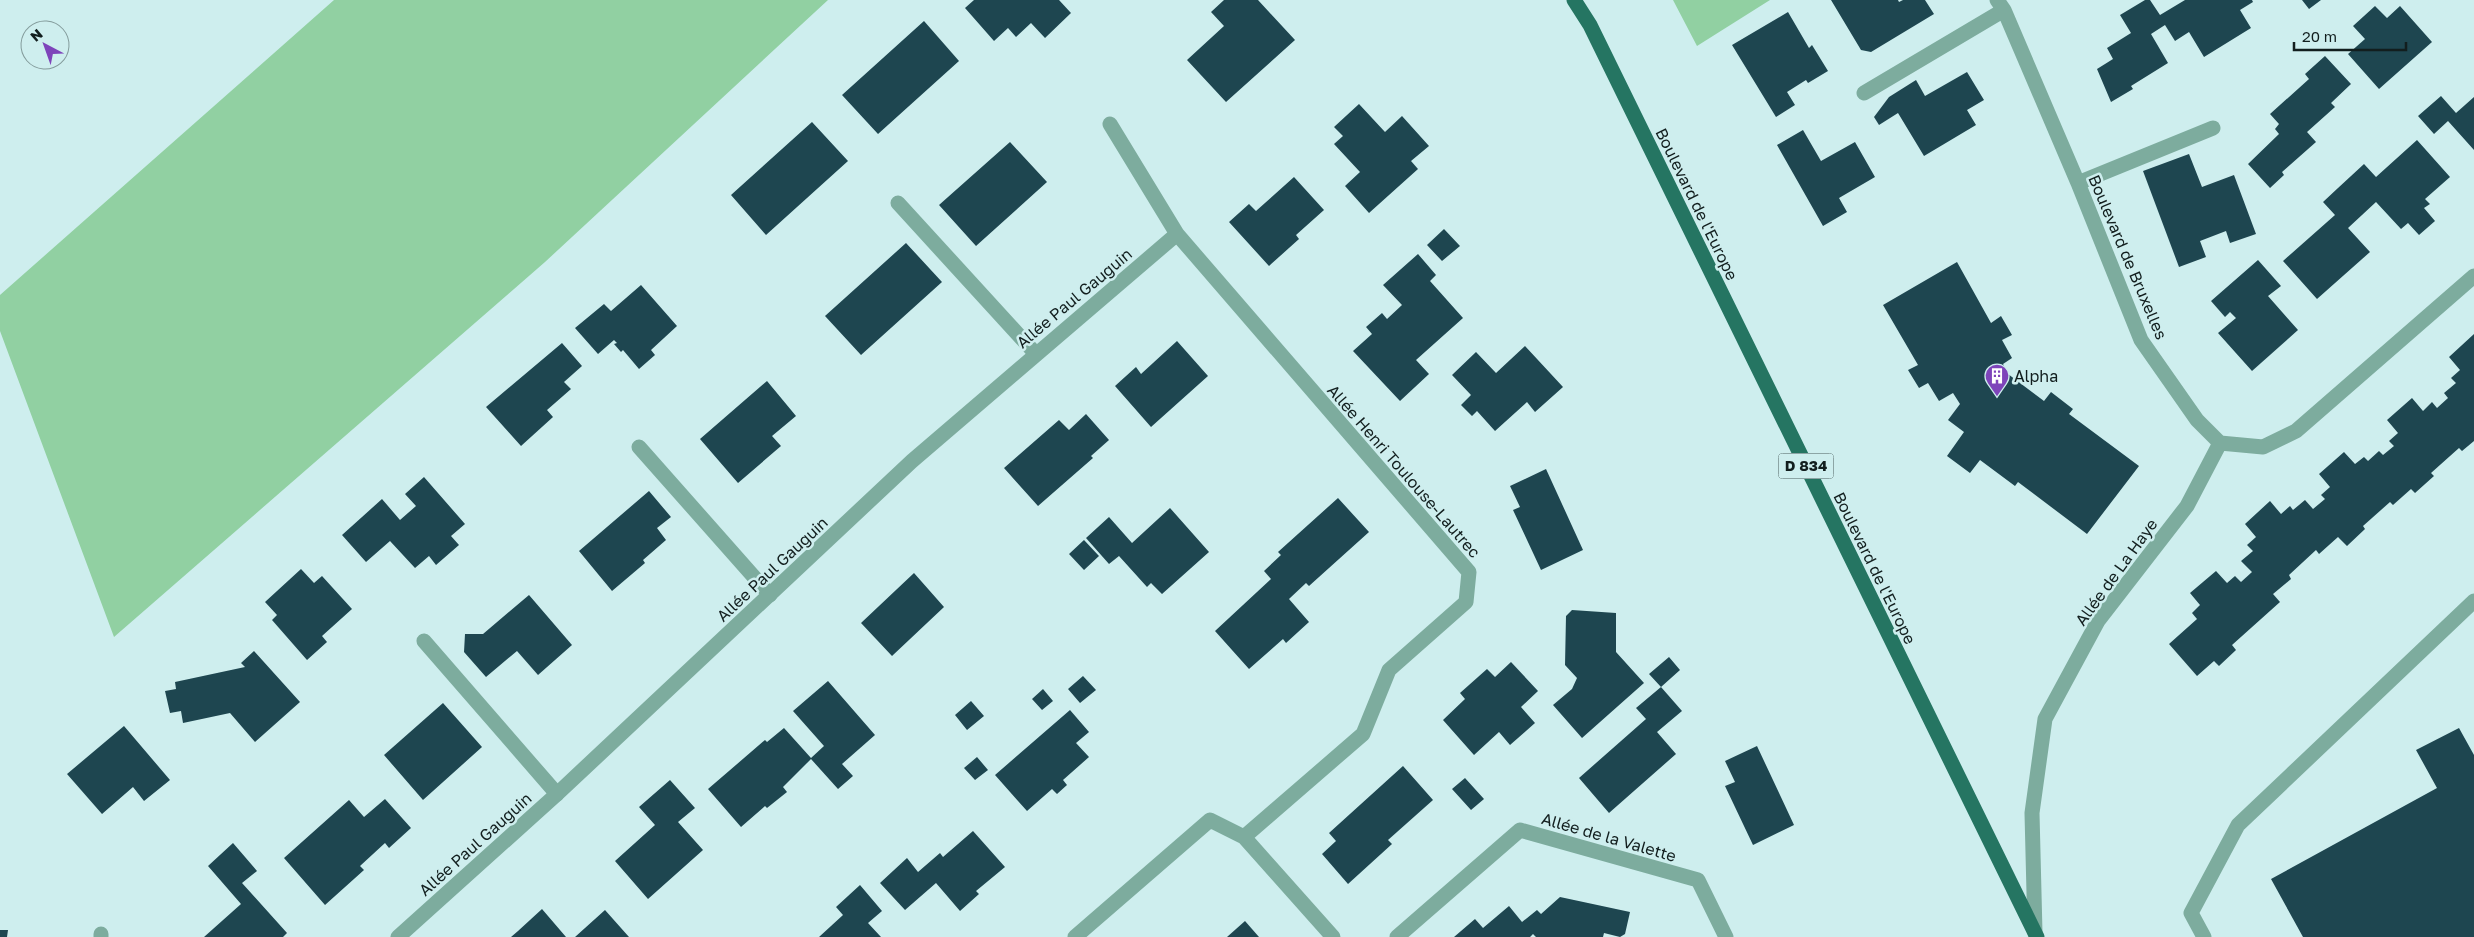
<svg xmlns="http://www.w3.org/2000/svg" width="2474" height="937" font-family="'Golos Text',sans-serif">
	<style>
		.green { fill: #91d0a2 }
		.building { fill: #1e4650 }
		.lines { fill: none; stroke-linecap: round; stroke-linejoin: round }
		.service { stroke: #7dac9e; stroke-width: 15 }
		.minor { stroke: #7dac9e; stroke-width: 15 }
		.primary { stroke: #257562; stroke-width: 15 }
		.labels { text-anchor: middle; stroke-width: 5; stroke-linejoin: round; paint-order: stroke }
		.shield { fill: #ceeeee; stroke: #4a5c5c; stroke-width: 1 }
		.shield-label { font-size: 15px; font-weight: bold; fill: #121e1e }
		.street-label { font-size: 16px; fill: #121e1e; stroke: #ceeeee }
		.poi-label { font-size: 16px; fill: #121e1e; stroke: #ceeeee; text-anchor: start }
	</style>
	<rect width="100%" height="100%" fill="#ceeeee"/>
	<path class="green" d="M334,0H828L545,262L114,637L0,331V295Z
		M1673,0H1770L1697,46Z"/>
	<path class="building" d="M974,0H1059L1071,13L1045,38L1031,23L1016,37L1008,28L994,41L965,8Z
		M1224,0H1258L1295,40L1226,102L1187,60L1224,26L1211,12Z
		M1831,0H1898L1899,2L1903,0H1925L1934,14L1871,52L1861,50Z
		M2145,0H2150L2160,15L2185,0H2252L2253,2L2240,10L2251,28L2204,57L2189,32L2175,41L2165,25L2151,34L2168,63L2131,86L2133,89L2111,102L2097,69L2113,59L2107,48L2131,33L2120,15Z
		M2302,0H2321L2309,9Z
		M2375,6L2387,18L2400,6L2432,42L2379,89L2348,54L2365,39L2353,26Z
		M1788,12L1809,48L1812,45L1828,71L1808,83L1806,80L1787,92L1795,105L1776,117L1732,45Z
		M924,21L959,61L878,134L842,95Z
		M2325,56L2351,84L2331,103L2335,107L2307,132L2316,142L2282,172L2284,175L2270,188L2248,164L2279,134L2275,129L2279,124L2270,114L2309,79L2305,74Z
		M1967,72L1984,100L1967,110L1976,125L1924,156L1898,113L1879,125L1874,117L1889,97L1916,80L1925,96Z
		M2441,96L2456,113L2474,97V150L2448,121L2434,134L2418,116Z
		M1359,104L1385,132L1402,116L1429,146L1411,161L1418,169L1369,213L1345,186L1360,172L1334,144L1343,136L1334,127Z
		M812,122L848,161L766,235L731,195Z
		M1803,130L1821,161L1855,142L1875,177L1839,198L1847,212L1823,226L1777,145Z
		M2417,140L2450,177L2425,199L2430,204L2424,208L2435,221L2419,235L2408,223L2401,229L2376,202L2348,228L2370,252L2317,299L2283,261L2335,215L2323,202L2338,188L2364,164L2376,177Z
		M1010,142L1047,182L976,246L939,205Z
		M2189,154L2202,187L2234,175L2256,234L2230,243L2226,231L2200,241L2206,257L2179,267L2143,171Z
		M1294,177L1324,210L1296,235L1299,239L1269,266L1229,222L1249,204L1256,211Z
		M1444,229L1460,246L1442,261L1427,245Z
		M906,243L942,282L861,355L825,316Z
		M1418,254L1436,275L1430,281L1463,318L1416,360L1429,374L1400,401L1353,351L1372,334L1366,327L1382,313L1387,319L1402,305L1383,285Z
		M2258,260L2281,286L2268,296L2298,330L2252,371L2218,333L2236,318L2230,312L2225,317L2211,301Z
		M1957,262L1991,323L2001,316L2012,335L2002,340L2012,358L2003,364L2008,374L2044,401L2051,392L2073,409L2069,414L2139,466L2087,534L2018,482L2015,486L1980,460L1970,473L1947,456L1964,432L1948,420L1960,404L1953,393L1939,401L1928,383L1919,388L1908,370L1918,365L1883,305Z
		M641,285L677,326L651,350L655,355L639,369L623,350L621,352L614,344L617,343L614,340L598,354L575,328L604,304L611,311Z
		M2474,334V441L2462,451L2459,448L2431,473L2434,476L2415,493L2411,489L2393,505L2390,502L2363,526L2365,529L2347,546L2338,537L2319,554L2316,550L2289,575L2291,579L2273,594L2280,602L2232,645L2236,650L2219,666L2214,661L2197,676L2169,644L2197,619L2192,613L2200,605L2190,593L2216,571L2227,583L2235,576L2241,582L2252,572L2241,561L2253,551L2247,545L2256,537L2245,524L2270,501L2281,514L2290,506L2293,510L2305,500L2313,509L2325,499L2321,495L2330,487L2319,474L2344,452L2355,464L2364,457L2368,461L2379,451L2383,455L2394,446L2389,441L2398,433L2387,420L2412,398L2423,411L2432,402L2437,408L2448,398L2444,393L2456,383L2451,378L2460,370L2449,357Z
		M1177,341L1208,376L1151,427L1115,386L1136,367L1141,374Z
		M562,343L582,366L564,382L571,389L547,410L553,417L521,446L486,407Z
		M1525,346L1563,387L1535,412L1527,402L1495,431L1477,411L1472,416L1461,405L1471,395L1452,375L1476,352L1496,373Z
		M767,381L796,416L772,436L781,446L738,483L700,439Z
		M1086,414L1109,440L1091,456L1093,458L1038,506L1004,468L1059,420L1069,430Z
		M1546,469L1583,550L1541,570L1513,510L1520,507L1510,486Z
		M424,477L465,524L451,536L459,545L436,565L429,556L415,568L390,541L366,562L342,535L382,499L400,520L416,506L405,494Z
		M649,491L671,517L657,528L666,540L643,560L645,563L612,591L579,551Z
		M1338,498L1369,532L1309,586L1306,583L1289,599L1309,622L1286,643L1283,639L1249,669L1215,631L1271,579L1264,571L1281,555L1278,552Z
		M1170,508L1209,552L1162,594L1151,583L1147,587L1119,556L1109,564L1086,538L1109,517L1132,543Z
		M1084,540L1099,556L1084,570L1069,554Z
		M301,569L314,583L322,576L352,609L322,636L327,642L307,660L272,620L277,615L265,602Z
		M914,573L944,607L892,656L861,623Z
		M529,595L572,645L538,675L517,651L486,677L464,652L465,634H483Z
		M1572,610L1616,613V652L1644,683L1582,738L1553,705L1572,689L1577,678L1565,665L1566,616Z
		M254,651L300,702L255,742L230,713L183,723L181,711L170,713L165,691L176,689L175,682L245,667L241,663Z
		M1669,657L1680,670L1661,687L1682,711L1657,732L1676,754L1609,813L1579,778L1646,719L1636,708L1661,687L1649,674Z
		M1511,662L1538,691L1521,707L1535,723L1510,745L1499,732L1474,755L1443,720L1465,699L1460,693L1487,669L1495,677Z
		M1083,676L1096,690L1080,703L1068,689Z
		M828,681L875,735L842,764L853,776L838,789L811,759L783,787L787,792L767,808L765,806L741,827L708,789L765,740L767,742L784,728L811,758L824,746L793,711Z
		M1043,689L1053,701L1042,710L1032,699Z
		M971,701L984,716L967,730L955,715Z
		M443,703L482,747L423,800L384,755Z
		M1070,710L1089,732L1076,743L1089,757L1063,780L1067,785L1057,794L1052,789L1027,811L995,775Z
		M124,726L170,780L144,801L133,787L102,814L67,774Z
		M2459,728L2474,755V937H2303L2271,879L2437,788L2416,750Z
		M1757,746L1794,825L1753,845L1725,786L1735,782L1725,761Z
		M977,757L988,770L975,780L964,768Z
		M1403,766L1433,800L1388,840L1392,844L1348,884L1322,854L1336,841L1329,833Z
		M1465,778L1484,799L1471,810L1452,789Z
		M670,780L695,808L678,822L703,850L648,899L615,861L655,825L639,807Z
		M385,799L411,828L389,848L385,843L360,866L364,870L325,905L284,858L349,800L364,817Z
		M973,831L1005,867L976,891L979,894L960,911L936,883L905,910L880,883L907,858L918,872L940,853L943,857Z
		M233,843L257,871L242,883L287,933L283,937H204L241,904L208,866Z
		M860,885L882,911L868,923L881,937H819L843,915L836,907Z
		M1560,897L1630,912L1625,934L1620,937L1604,933L1603,937H1536L1533,934L1530,937H1454L1475,919L1483,928L1509,906L1522,922L1537,910L1541,914Z
		M542,909L566,937H511L518,931Z
		M605,910L629,937H575Z
		M1245,921L1259,937H1227Z
		M0,930H8L7,937H0Z"/>
	<g class="lines">
		<path class="service" d="M898,203L1035,353
			M639,447L770,595
			M424,641L557,794
			M2204,937L2191,913L2238,825L2474,601"/>
		<path class="minor" d="M1997,0L2004,10L2078,183L2141,340L2197,420L2220,443L2263,447L2296,431L2474,276
			M1864,93L2004,10
			M2078,183L2213,128
			M1244,837L1333,937
			M2035,933L2032,813L2045,719L2098,621L2187,506L2220,443
			M101,937V934
			M398,937L557,794L912,461L1177,234
			M1075,937L1210,820L1244,837L1363,734L1389,670L1466,602L1469,572L1177,234L1110,124
			M1397,937L1520,830L1698,880L1726,937"/>
		<path class="primary" d="M1574,0L1590,25L2037,937"/>
	</g>
	<defs>
		<symbol id="building-pin" viewBox="-11 -11 22 30"><path d="M0 17L-7.5 6A9.5 9.5 0 1 1 7.5 6Z" fill="#7e44ba" stroke="#ceeeee"/><path d="M-4-6H4V6H1V3H-1V6H-4ZM-2.5-4.3h1.7v1.8h-1.7ZM.8-4.3h1.7v1.8H.8ZM-2.5-1h1.7V.8h-1.7ZM.8-1h1.7V.8H.8Z" fill="#fff"/></symbol>
	</defs>
	<g fill-rule="evenodd">
		<use href="#building-pin" x="1983" y="362" width="28" height="38"/>
	</g>
	<g class="labels">
		<rect class="shield" x="1778.5" y="453.5" width="55" height="25" rx="4"/>
		<g class="shield-label">
			<text x="1806" y="471">D 834</text>
		</g>
		<g class="street-label">
			<text transform="translate(1697 204) rotate(64)" y="6">Boulevard de l'Europe</text>
			<text transform="translate(2128 257) rotate(67)" y="6">Boulevard de Bruxelles</text>
			<text transform="translate(1074 298) rotate(-40)" y="6">Allée Paul Gauguin</text>
			<text transform="translate(1404 471) rotate(49)" y="6">Allée Henri Toulouse-Lautrec</text>
			<text transform="translate(1875 568) rotate(64)" y="6">Boulevard de l'Europe</text>
			<text transform="translate(772 569) rotate(-43)" y="6">Allée Paul Gauguin</text>
			<text transform="translate(2116 572) rotate(-54)" y="6">Allée de La Haye</text>
			<text transform="translate(1609 837) rotate(16)" y="6">Allée de la Valette</text>
			<text transform="translate(475 844) rotate(-42)" y="6">Allée Paul Gauguin</text>
		</g>
		<g class="poi-label">
			<text x="2014" y="382">Alpha</text>
		</g>
	</g>
	<g transform="translate(45 45) rotate(319)"><circle r="24" fill="#ceeeee" stroke="#839b9b"/>
	<path d="M0-4L9 19L0 12L-9 19Z" fill="#7e44ba"/>
	<text y="-8" font-size="14" font-weight="bold" text-anchor="middle" fill="#121e1e">N</text>
	</g>
	<path d="M2294 42v8h112v-8" fill="none" stroke="#121e1e" stroke-width="2.5"/>
	<text x="2302" y="42" font-size="15" fill="#121e1e" stroke="#ceeeee" stroke-width="4" paint-order="stroke">20 m</text>
</svg>
